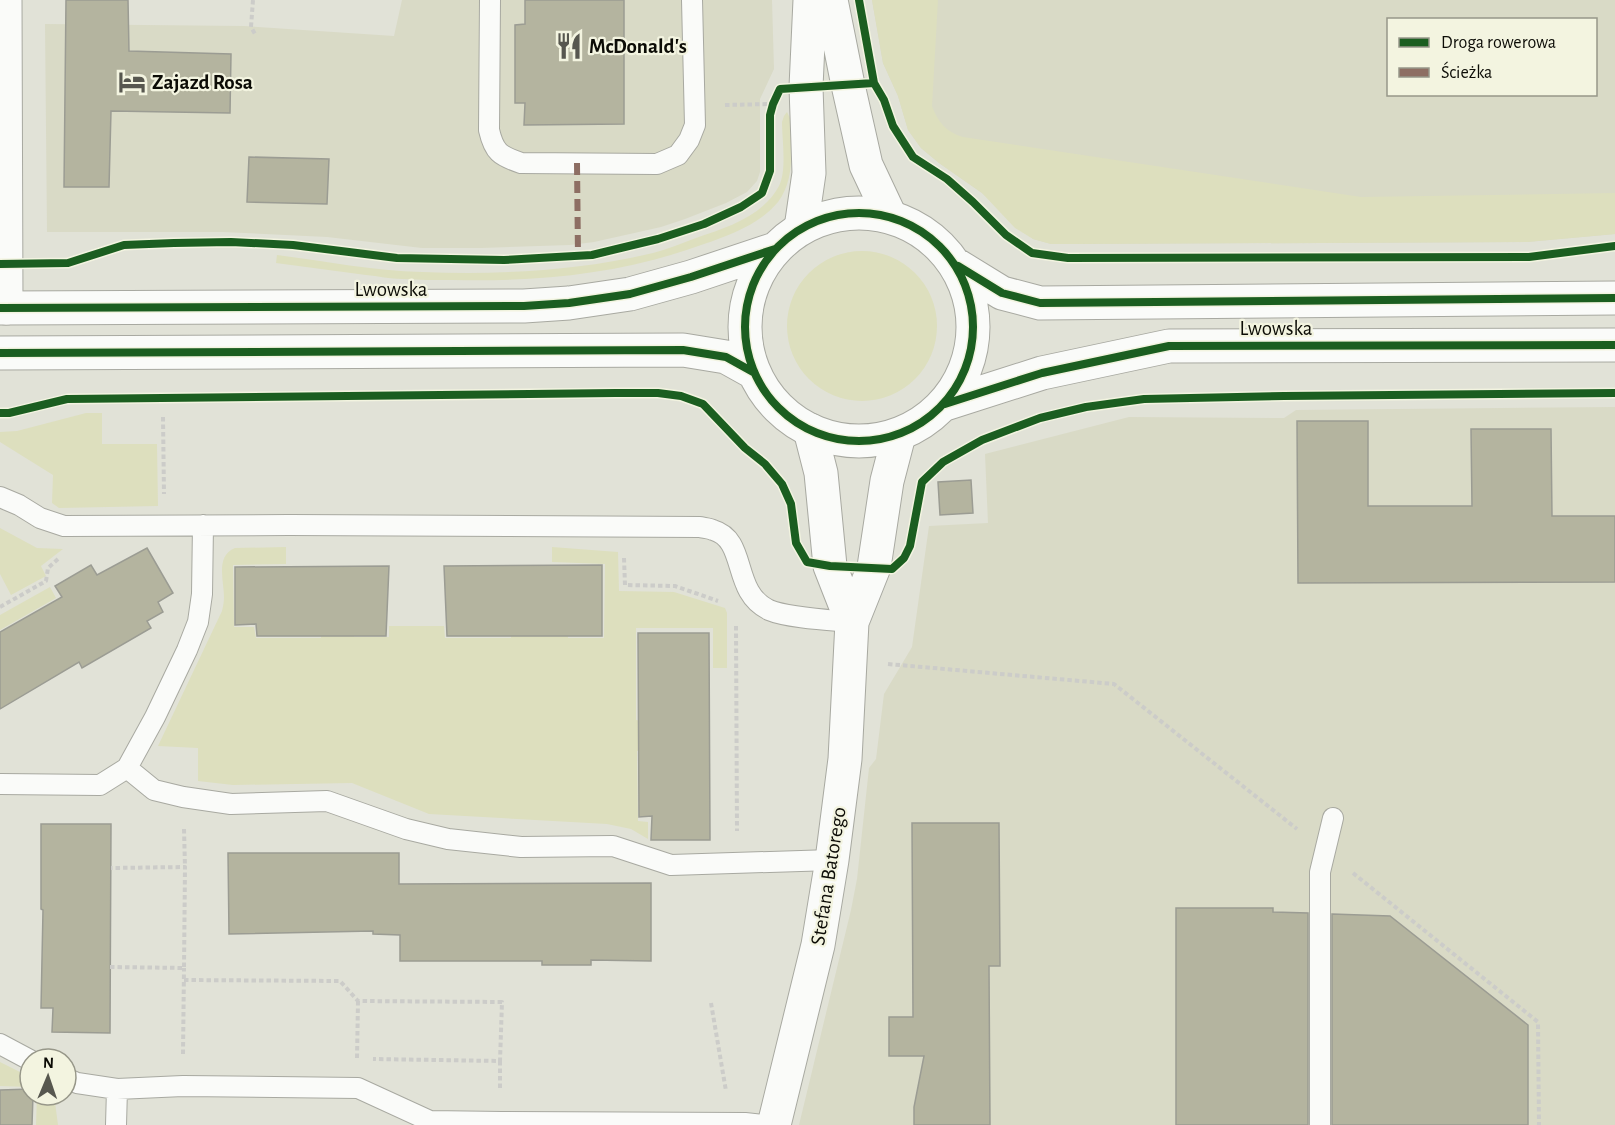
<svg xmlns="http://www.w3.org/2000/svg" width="1615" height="1125" font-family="'Alegreya Sans',sans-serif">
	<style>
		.built { fill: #d9dac6; fill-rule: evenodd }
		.green { fill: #dddfbe }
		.building { fill: #b4b49f; stroke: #9b9c93; stroke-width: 1.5 }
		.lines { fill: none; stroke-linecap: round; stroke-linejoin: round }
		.lane-casing { stroke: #a8a9a1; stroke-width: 22 }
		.street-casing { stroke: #a8a9a1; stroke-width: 35 }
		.secondary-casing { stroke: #a8a9a1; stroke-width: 35 }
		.highway-casing { stroke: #a8a9a1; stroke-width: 35 }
		.path { stroke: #ccccc9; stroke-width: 4; stroke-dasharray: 4.5 3; stroke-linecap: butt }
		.lane { stroke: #fafbf9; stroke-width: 20 }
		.street { stroke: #fafbf9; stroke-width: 33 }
		.secondary { stroke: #fafbf9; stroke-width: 33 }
		.highway { stroke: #fafbf9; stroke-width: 33 }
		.quiet { stroke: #8d6e63; stroke-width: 6; stroke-dasharray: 12 6; stroke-linecap: butt }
		.cycleway-casing { stroke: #f3f4e0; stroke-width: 11 }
		.cycleway { stroke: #1b5e20; stroke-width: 8 }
		.labels { text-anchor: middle; stroke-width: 4.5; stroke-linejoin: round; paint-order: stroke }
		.poi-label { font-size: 21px; font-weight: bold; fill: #0c0c06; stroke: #f3f4e0; text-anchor: start }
		.street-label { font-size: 21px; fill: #0c0c06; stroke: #f3f4e0 }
	</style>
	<rect width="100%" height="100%" fill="#e1e2d7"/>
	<path class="built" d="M402,0H772L774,69L760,99V172L757,181L747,192L726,203L685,219L661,227L594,242L570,245L481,248H422L327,237L223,232H47L45,24L244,26L394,36Z
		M872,0H1615V234L1527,242L1073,244H1051L1033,239L982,193L939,163L921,148L908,130L898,96L883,63ZM1388,20H1596V94H1388Z
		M1615,407V1125H799L851,910L857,879L869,768L876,759L884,694L912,647L929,526L988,523L985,454L1129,417L1284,418L1296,410Z"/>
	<path class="green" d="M872,0H938L932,106C938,122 946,132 963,137L1361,197L1615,193V234L1527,242L1073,244H1051L1033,239L1015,228L982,193L939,163L921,148L908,130L898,96L883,63Z
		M787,112L790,118C791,146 796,178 778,202C760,224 730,235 704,244C623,274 539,282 453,280C436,280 419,280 402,279C390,279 378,276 366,275C336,271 306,267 276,263L277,255C325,261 374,271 422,272C499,275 578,271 653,253C668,249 682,243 696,238C728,227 762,217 779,186C787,170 782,140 782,122L784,116Z
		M787 326a75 75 0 1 1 150 0a75 75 0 1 1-150 0Z
		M86,413H102V444H157L158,506L59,508L52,503L53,475L0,442V432L17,431Z
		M0,528L37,548L63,549L41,566L46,576L11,595L0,574Z
		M286,547V564L233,565L234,627H254L256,638H321V626H354V637H389V626H444L445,638H511V627H568V638H604L605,564L552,562V547L618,552L619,591L674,592L725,608L727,613V668H713V628H636V720L647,722L648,751H637L638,821L648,822V839L631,829L607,824L429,814L352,783L233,785L198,781V748L158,746L222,611C223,607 224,602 224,597C224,581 215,556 235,548Z
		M50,587L56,598L0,630V615Z
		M0,1062L30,1077V1087L0,1086Z
		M37,1095H54L58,1125H36Z"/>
	<path class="building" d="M66,0H128L129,51L231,54L230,113L111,111L109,187H64Z
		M525,0H624V124L524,125L525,103H515V25L525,24Z
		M249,157L329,159L327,204L247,202Z
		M1297,421H1368V506H1472L1471,429H1551L1552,516H1615V582L1298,583Z
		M971,480L973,513L940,515L938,482Z
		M147,548L173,593L158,602L163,612L147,621L151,628L82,668L79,662L0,709V632L62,597L55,586L91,565L97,575Z
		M602,565V636H447L444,566Z
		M389,566L386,636H257L256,624L235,625V567Z
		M638,633H709L710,840H651L652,816L639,817Z
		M912,823H999L1000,966H989L990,1125H914V1107L924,1056H889V1017H913Z
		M41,824H111L110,1033L52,1032L53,1008H41L43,910L41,909Z
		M228,853H399V884L651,883V961L591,960V965H542V961H400V935L373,934V931L229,934Z
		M1176,908H1273V912L1308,913V1125H1176Z
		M1332,914L1390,916L1528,1025V1125H1332Z
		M30,1089V1095H33L32,1125H0V1090Z"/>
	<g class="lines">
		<defs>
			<path id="lane" d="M490,0L489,130C494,152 500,156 521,163L657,164L678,155L689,140L695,125L692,0
				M0,497L19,505L40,518L64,526L289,525L700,527C704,528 709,528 713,530C748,540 731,592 769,610C788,618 830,620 852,622
				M127,768L154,790L183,797L231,804L327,801L406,829L448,839L521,847L613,846L671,865L832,860
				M0,784L100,785L127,768L155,717L187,650L198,622L202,594L203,525
				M0,1044L30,1060
				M66,1078L77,1083L117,1089L183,1086L358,1088L430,1121L502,1122L745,1123L764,1125
				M116,1125L117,1089
				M1320,1125V872L1333,818"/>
			<path id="street" d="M5,0L6,308
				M831,0L848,85L866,165L890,216
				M801,228L809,173L806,87L810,0"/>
			<path id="secondary" d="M810,430L821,473L830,566L852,622
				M774,1125L818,945L832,860L845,759L852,622L874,567L887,481L899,435"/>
			<path id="highway" d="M745 327a114 114 0 1 1 228 0a114 114 0 1 1-228 0Z
				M958,266L1002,293L1040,303L1615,298
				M0,308L524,306L569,303L630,294L691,277L775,249
				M0,353L683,350L726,357L753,372
				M945,404L1042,373L1169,346L1615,345"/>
		</defs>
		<use href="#lane" class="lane-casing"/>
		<use href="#street" class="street-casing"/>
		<use href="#secondary" class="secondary-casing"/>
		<use href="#highway" class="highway-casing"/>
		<path class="path" d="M253,0L251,27L255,34
			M725,105L769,104
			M163,417L164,494
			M624,558L625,585L675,586L718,601
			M0,607L46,581L48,568L59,558
			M736,626L737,831
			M888,664L1114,684L1297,829
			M184,829L185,867
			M1353,873L1538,1022L1539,1125
			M110,967L184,968L185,867L111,868
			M184,980L340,981L358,1001L502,1002L500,1061L373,1059
			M711,1003L726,1091
			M183,1054L184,968
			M357,1058L358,1001
			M500,1061V1090"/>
		<use href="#lane" class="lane"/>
		<use href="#street" class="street"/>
		<use href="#secondary" class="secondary"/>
		<use href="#highway" class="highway"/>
		<path class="quiet" d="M577,163L578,256"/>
		<defs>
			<path id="cycleway" d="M859,0L874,83
				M745 327a114 114 0 1 1 228 0a114 114 0 1 1-228 0Z
				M0,264L68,263L124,245L174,243L231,242L293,245L397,258L504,260L592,255L658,239L704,224L741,207L762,193L770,171V115L773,104L780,89L874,83L884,100L893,126L913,157L947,179L973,202L1006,235L1032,253L1068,258L1529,257L1615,246
				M958,266L1002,293L1040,303L1615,298
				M0,308L524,306L569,303L630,294L691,277L775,249
				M0,353L683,350L726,357L753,372
				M945,404L1042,373L1169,346L1615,345
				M0,413H9L67,399L615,393H658L681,396L703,404L745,448L765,464L782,484L791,504L796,543L807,562L830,566L892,569L904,558L910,546L922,482L943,462L982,440L1040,418L1086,407L1144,399L1284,396L1615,393"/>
		</defs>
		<use href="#cycleway" class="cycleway-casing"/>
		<use href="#cycleway" class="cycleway"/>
	</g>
	<defs>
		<symbol id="restaurant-bare" viewBox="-9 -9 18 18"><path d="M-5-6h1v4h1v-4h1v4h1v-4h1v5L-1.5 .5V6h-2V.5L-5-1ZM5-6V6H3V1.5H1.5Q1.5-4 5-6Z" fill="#57574f" stroke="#f3f4e0" stroke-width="2.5" paint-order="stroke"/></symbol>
		<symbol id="hotel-bare" viewBox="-9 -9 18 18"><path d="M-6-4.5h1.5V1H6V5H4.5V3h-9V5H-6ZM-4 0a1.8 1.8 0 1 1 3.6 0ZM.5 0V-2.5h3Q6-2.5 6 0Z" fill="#57574f" stroke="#f3f4e0" stroke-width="2.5" paint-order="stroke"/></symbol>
	</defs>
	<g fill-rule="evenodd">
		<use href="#restaurant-bare" x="550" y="27" width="38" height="38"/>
		<use href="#hotel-bare" x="113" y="63" width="38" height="38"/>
	</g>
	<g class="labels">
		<g class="poi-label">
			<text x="589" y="53">McDonald's</text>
			<text x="152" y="89">Zajazd Rosa</text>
		</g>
		<g class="street-label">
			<text x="391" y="296">Lwowska</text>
			<text x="1276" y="335">Lwowska</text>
			<text transform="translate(828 876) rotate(-81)" y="7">Stefana Batorego</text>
		</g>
	</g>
	<rect x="1387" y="18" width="210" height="78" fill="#f3f4e0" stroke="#979789" stroke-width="1.5"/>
	<rect x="1399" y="38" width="30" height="9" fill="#1b5e20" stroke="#979789" stroke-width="1.5"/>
	<text x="1441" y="48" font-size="18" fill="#0c0c06">Droga rowerowa</text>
	<rect x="1399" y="68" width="30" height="9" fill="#8d6e63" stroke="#979789" stroke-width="1.5"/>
	<text x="1441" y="78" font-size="18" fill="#0c0c06">Ścieżka</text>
	<g transform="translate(48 1077) rotate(2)"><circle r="28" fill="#f3f4e0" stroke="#979789" stroke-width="1.5"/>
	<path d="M0-4.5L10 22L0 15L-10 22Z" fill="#57574f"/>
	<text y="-9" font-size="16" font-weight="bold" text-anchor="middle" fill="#0c0c06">N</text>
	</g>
</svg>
